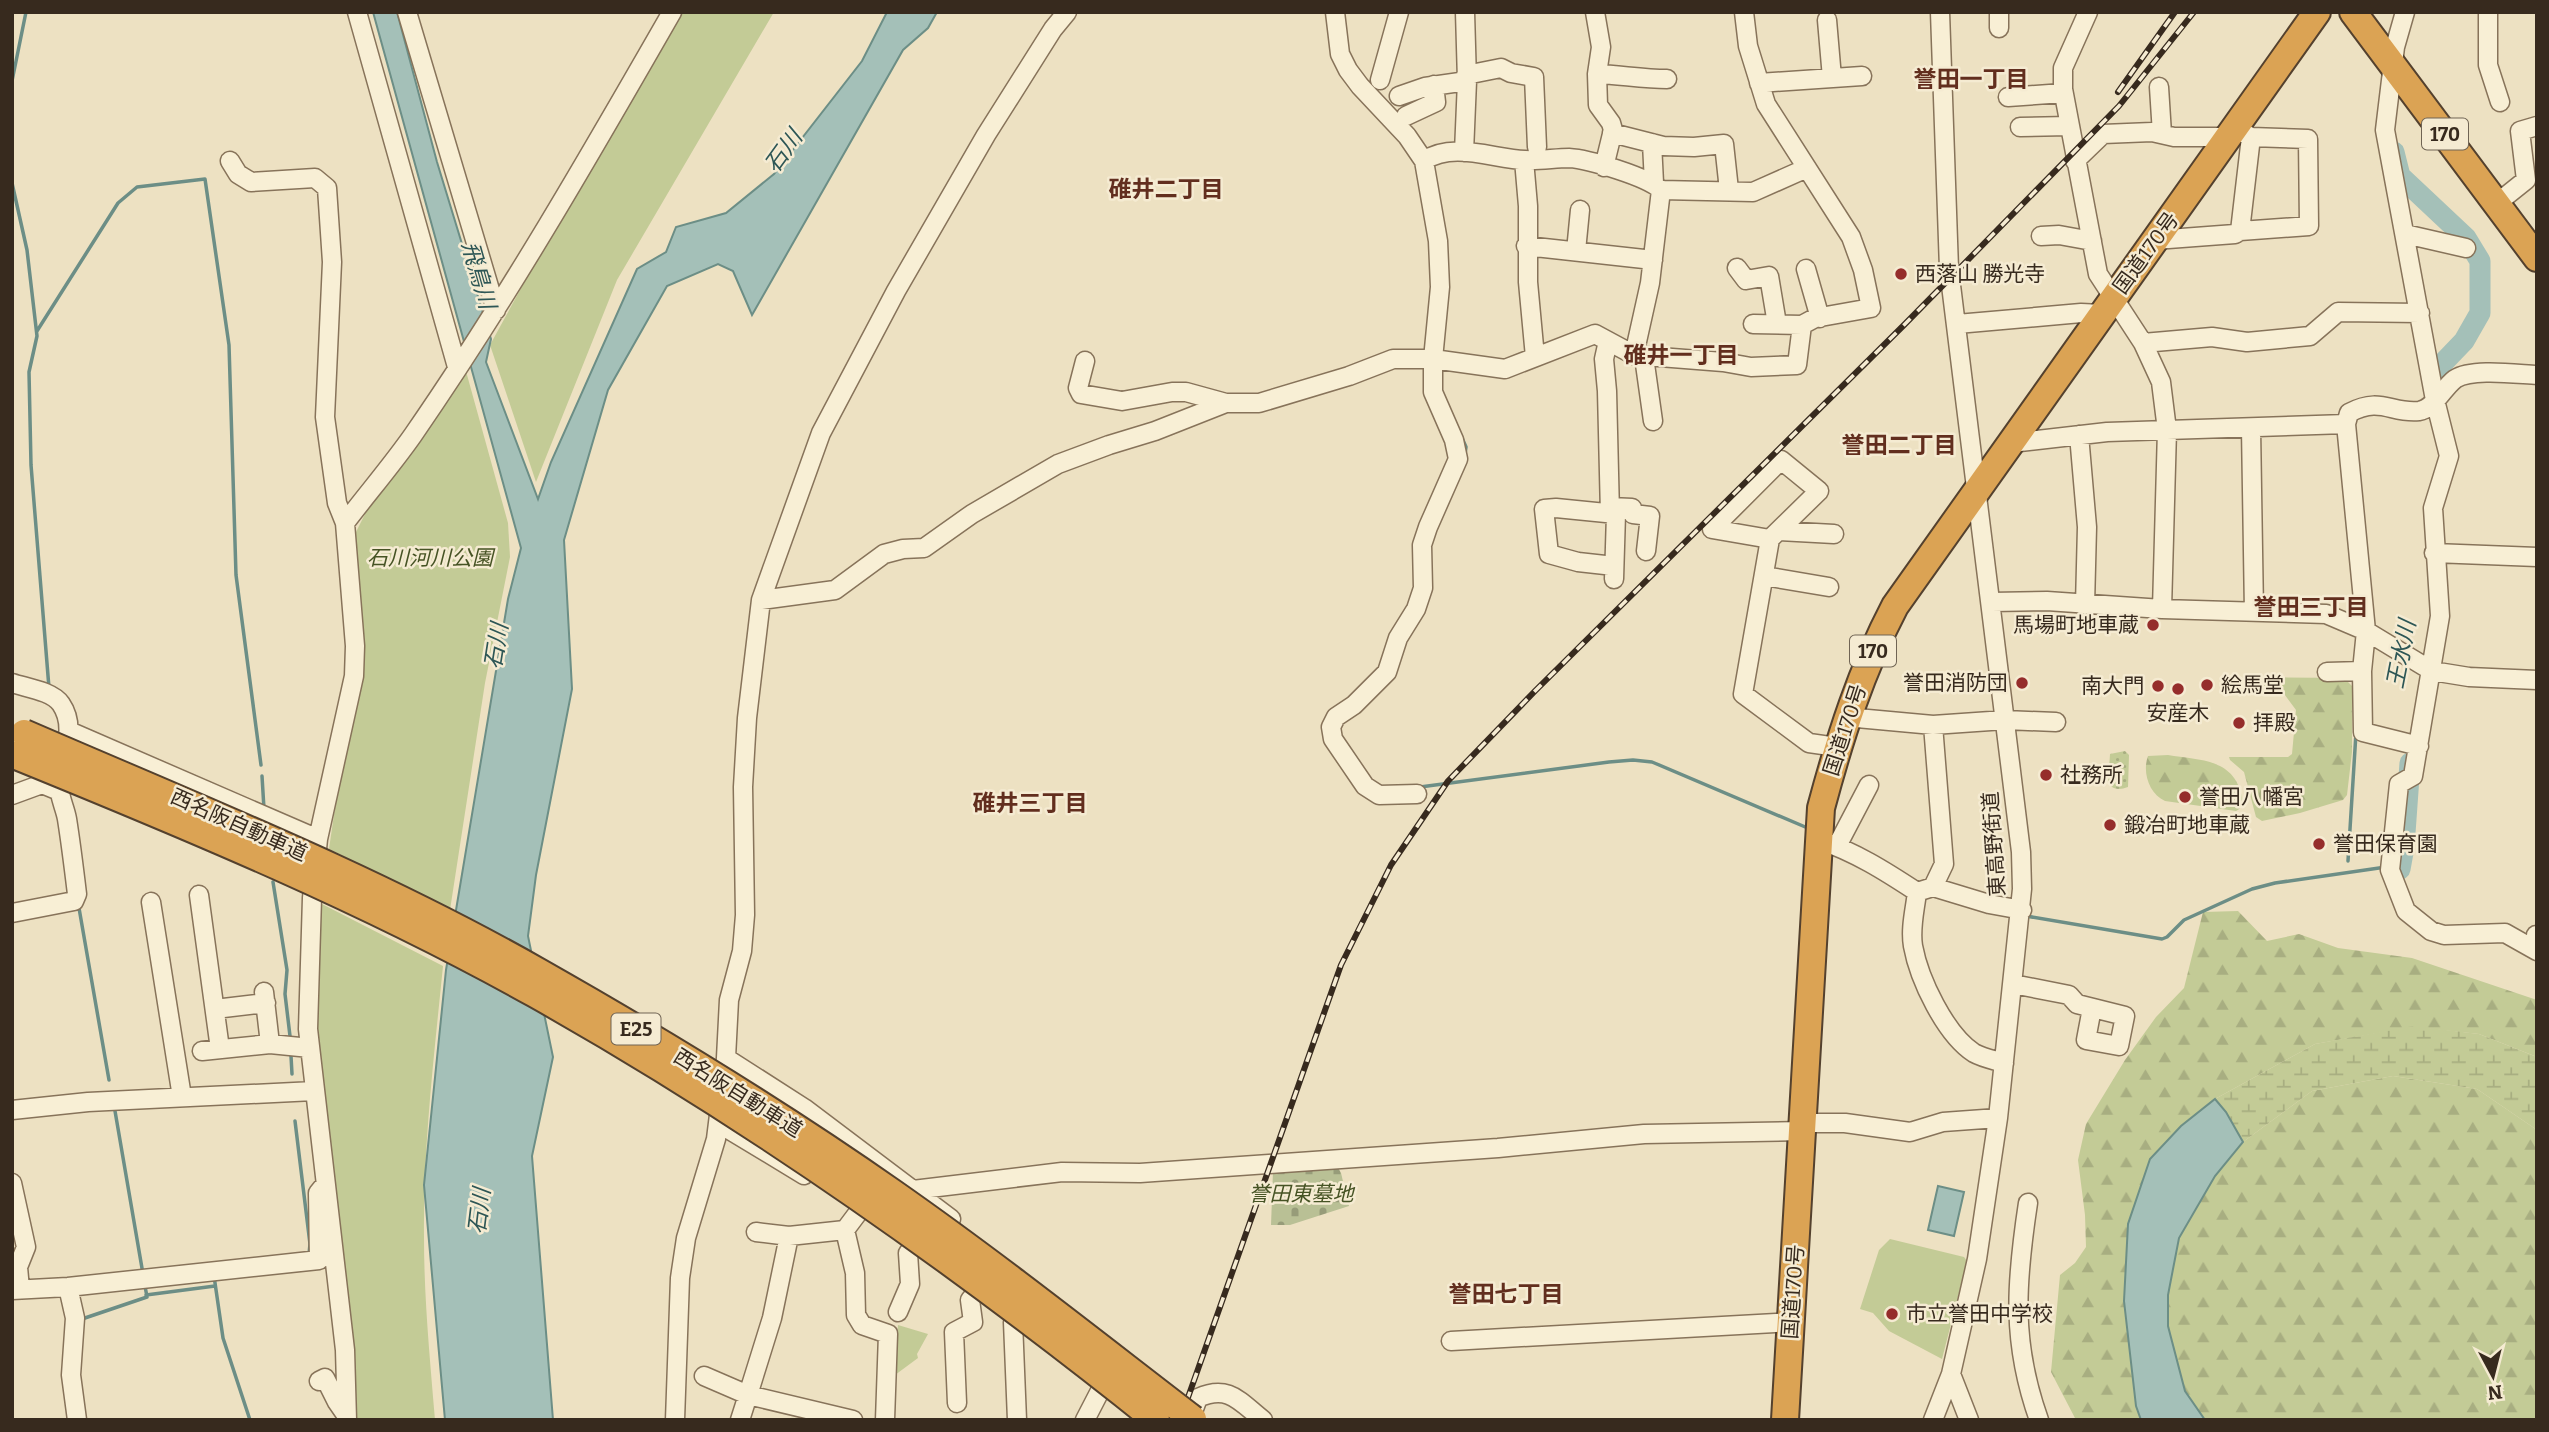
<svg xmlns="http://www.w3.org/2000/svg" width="2549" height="1432" font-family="Bitter,'Noto Sans JP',serif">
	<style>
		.green { fill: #c3cb96 }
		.forest { fill: url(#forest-firs) }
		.wetland { fill: url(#wetland-marsh) }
		.cemetery { fill: url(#cemetery-stones) }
		.garden { fill: url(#garden-dots) }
		.water { fill: #a4c0b8; stroke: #6c8e86; stroke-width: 2 }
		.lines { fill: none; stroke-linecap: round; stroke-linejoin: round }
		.stream { stroke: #6c8e86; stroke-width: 3.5 }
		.river { stroke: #a4c0b8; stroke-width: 21 }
		.minor-casing { stroke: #87735a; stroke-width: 21 }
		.highway-casing { stroke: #54412e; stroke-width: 30 }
		.minor { stroke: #f8efd5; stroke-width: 18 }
		.highway { stroke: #dba354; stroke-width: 26 }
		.rail-casing { stroke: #372a1e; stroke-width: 6 }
		.rail { stroke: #f5ebd2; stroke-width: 3.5; stroke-dasharray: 10; stroke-linecap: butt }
		.highway-bridge-casing { stroke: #54412e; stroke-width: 30; stroke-linecap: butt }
		.highway-bridge { stroke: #dba354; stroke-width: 26 }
		.poi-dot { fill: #952d2b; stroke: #f5ebd2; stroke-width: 2.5 }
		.labels { text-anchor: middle; stroke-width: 5; stroke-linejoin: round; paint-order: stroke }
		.shield { fill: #f5ebd2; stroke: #706454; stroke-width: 2 }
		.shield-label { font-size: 19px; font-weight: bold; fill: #372a1e }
		.street-label { font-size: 21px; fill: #372a1e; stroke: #f5ebd2 }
		.poi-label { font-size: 21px; fill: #372a1e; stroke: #f5ebd2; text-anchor: start }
		.park-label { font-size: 21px; font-style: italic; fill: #465324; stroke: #f5ebd2 }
		.neighbourhood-label { font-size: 23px; font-weight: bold; fill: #622e1e; stroke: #f5ebd2 }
		.water-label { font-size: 23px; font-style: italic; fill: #2d5655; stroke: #f5ebd2 }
	</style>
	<defs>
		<pattern id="forest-firs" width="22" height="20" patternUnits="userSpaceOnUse" patternTransform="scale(1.75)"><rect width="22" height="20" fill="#c3cb96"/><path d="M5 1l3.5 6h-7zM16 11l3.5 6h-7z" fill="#a8ae81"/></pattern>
		<pattern id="wetland-marsh" width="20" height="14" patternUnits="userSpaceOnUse" patternTransform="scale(1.75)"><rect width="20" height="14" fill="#c3cb96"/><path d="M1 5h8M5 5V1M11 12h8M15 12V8" fill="none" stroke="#a8ae81"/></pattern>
		<pattern id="cemetery-stones" width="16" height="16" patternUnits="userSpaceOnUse" patternTransform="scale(1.75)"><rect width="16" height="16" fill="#b9c095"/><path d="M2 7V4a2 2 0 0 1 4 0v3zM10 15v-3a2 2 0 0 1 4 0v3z" fill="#979c79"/></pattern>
		<pattern id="garden-dots" width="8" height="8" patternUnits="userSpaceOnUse" patternTransform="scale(1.75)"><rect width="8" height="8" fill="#c3cb96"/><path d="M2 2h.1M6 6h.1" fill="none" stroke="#a8ae81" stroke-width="1.8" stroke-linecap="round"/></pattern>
	</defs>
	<rect width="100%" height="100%" fill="#ede1c2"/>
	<path class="green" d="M672,12H774L617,280L536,482L490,345Z
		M464,364L508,523L510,557L485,683L450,910L329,849L343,753L350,544L377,490Z
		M320,903L443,966C434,1056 423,1147 424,1238C424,1299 430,1359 435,1420H353L354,1345L315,1026Z
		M1890,1239L1964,1257L1967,1261L1942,1359L1889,1331L1873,1313L1860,1309L1879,1250Z
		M898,1325L928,1334L917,1354L918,1358L895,1375Z"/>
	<path class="forest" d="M2251,677L2344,678L2352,686V752L2347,795L2343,800L2300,813L2262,821L2256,817L2244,772L2230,760L2229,757H2288L2292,754L2296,710L2282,691L2251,690L2248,688V680Z
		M2168,755C2197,760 2232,758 2241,793C2243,802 2245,806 2236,811L2165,801C2149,794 2142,772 2148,756Z
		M2238,911L2267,941L2299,934L2338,948L2412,958L2537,1000V1057L2479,1034L2413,1027L2315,1044L2215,1099L2181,1126L2124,1301L2136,1406L2141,1420H2076L2051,1372L2060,1275L2075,1263L2086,1247L2085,1215L2078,1160L2086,1124L2125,1060L2156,1017L2184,988L2203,912Z
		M2393,1076L2477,1089L2537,1130V1420H2205L2185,1391L2168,1326V1295L2179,1238L2215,1176L2243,1142L2312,1091Z"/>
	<path class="wetland" d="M2413,1026L2479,1034L2537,1057V1130L2477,1089L2393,1076L2312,1091L2243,1142L2226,1112L2215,1099L2315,1044Z"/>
	<path class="cemetery" d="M1337,1166L1341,1173L1349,1206L1290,1225H1271L1273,1171Z"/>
	<path class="garden" d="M2125,751L2129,755L2128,787C2120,790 2114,790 2108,784L2110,754Z"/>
	<path class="water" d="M373,12H397L437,162L491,339L486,362L538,499L551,462L637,269L666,252L676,227L726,213L774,174L862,61L887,12H937L928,28L903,50L752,315L733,271L718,264L667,286L608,390L564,540L572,689L536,875L528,936L553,1057L532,1156L553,1420H445L424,1185L446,970L508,599L521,548Z
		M2215,1099L2226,1112L2243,1142L2215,1176L2179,1238L2168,1295V1326L2185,1391L2205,1420H2141L2136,1406L2124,1301L2128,1224L2150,1159L2181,1126Z
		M1938,1186L1964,1192L1954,1236L1928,1230Z"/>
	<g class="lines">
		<path class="stream" d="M12,81L26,12
			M12,183L27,250L37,336L29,372L31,465L49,688
			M37,331L118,203L137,187L205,179L229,345L236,575L261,765
			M1462,438L1466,447L1465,454
			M262,776L264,809
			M1420,787L1609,762L1633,760L1652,762L1810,829
			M2348,861L2356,733
			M273,882L287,970L285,994L290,1036
			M79,908L109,1080
			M2026,916L2162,939L2167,937L2184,920L2252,889L2275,883L2386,867
			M291,1056L292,1074
			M115,1111L143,1274
			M295,1121L310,1244L309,1254
			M214,1276L223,1338L250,1420
			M146,1295L215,1286
			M82,1319L147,1297L145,1286"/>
		<path class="river" d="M2394,152L2400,176L2466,238L2480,261V313L2464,341L2440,366L2434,379
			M2400,869L2404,847L2410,763"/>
		<defs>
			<path id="minor" d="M357,12L457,367
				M407,12L496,310
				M1335,12L1340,54L1348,70L1360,86L1407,136L1424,161L1438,241L1440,287L1433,359V392L1454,440L1458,459L1428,527L1422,545L1423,588L1416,609L1398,638L1387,672L1354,705L1336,717L1331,727L1333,739L1365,786L1379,795L1417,794
				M1595,12L1601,47L1597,74L1598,105L1611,123L1613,130L1604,167
				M1744,12L1748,46L1766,104L1851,237L1863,270L1871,308L1815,318L1802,325L1753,324
				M1999,12V28
				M2088,12L2063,68V89L2098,274L2143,343L2161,382L2167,430L2162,609
				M2405,12L2395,47L2385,130L2435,400L2449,456L2433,508L2440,616L2413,776L2399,784L2390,870L2406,911L2431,931L2444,935L2505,933L2537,951
				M2488,12V65L2500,102
				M1827,20L1832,78
				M1597,74C1621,75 1643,79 1667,79
				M1466,75L1501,68L1511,73L1534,77L1537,147
				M1380,80L1399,12
				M1759,83L1862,76
				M2159,87L2162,134
				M1399,96L1425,87L1467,81
				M2008,97L2063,93
				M1406,116L1436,102L1434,85
				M2020,127L2069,126
				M1612,133L1663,146L1694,147L1724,144L1729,190
				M1652,143L1654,183
				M1464,152L1467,81L1465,12
				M1524,160L1528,206V282L1535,357
				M230,161L238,174L251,182L315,178L327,188L332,262L325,417L337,503L345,523L355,646L354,676L318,839L312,898L308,1029L345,1350L347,1420
				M1424,161C1452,141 1494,159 1525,160C1540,161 1555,158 1569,158C1588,159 1648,177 1661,190
				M2075,161L2103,134L2152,132L2174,137H2230
				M2496,204L2526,180L2520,131L2537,126
				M2240,231L2251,137
				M2405,234L2466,248
				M2041,236L2059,235L2092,241
				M2155,240L2235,234L2240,231L2309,226L2308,139L2251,137L2236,129
				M1526,246L1653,260
				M1576,251L1580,210
				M1737,268L1746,280L1769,276L1777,324
				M1806,269L1820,318
				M1957,324L2081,313L2102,314
				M1608,341L1604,359L1607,391L1610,514
				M2143,343L2212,337L2247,342L2310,336L2338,312L2420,313
				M1634,355L1723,362L1751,367L1797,365L1802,325
				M1644,357L1653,421
				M1085,361L1078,388L1081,394L1122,401L1172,392H1186L1226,403
				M2251,428L2254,612
				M2079,435L2087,527L2085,605
				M2011,443L2107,432L2346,424
				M1610,507L1632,508L1633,514L1650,516L1646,551
				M345,523C367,494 392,465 413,435C507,299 590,155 672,12
				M1779,531L1834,534
				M1770,539L1712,529L1781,460L1819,491L1770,539L1743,694L1809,743L1837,747
				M2434,553L2537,557
				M1764,576L1829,587
				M1614,579L1616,514L1556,508L1544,509L1549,554L1578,562L1614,566
				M761,600L835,590L884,554L903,549L924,548L972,514L1058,464L1109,445L1155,431L1226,403H1259L1349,376L1393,359H1433L1505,369L1595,334L1634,355L1650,283L1661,190L1753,192L1807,168
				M1992,602L2047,601L2162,609L2326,614L2366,631L2432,671L2469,677L2537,680
				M2327,672L2362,671
				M12,683C27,688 52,691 61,704C78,729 61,756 59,782C58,795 65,807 67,819C71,844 74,869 77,894L74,901L12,913
				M1846,717L1933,725L2005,720L2056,722
				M1933,725L1944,864L1933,887L1917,892C1915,910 1910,928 1913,946C1919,979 1945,1034 1974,1053C1983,1058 1994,1060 2004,1063
				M69,731L318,839
				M2419,746L2363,732L2362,671L2366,631L2346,424L2349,413C2381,396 2391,414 2419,411C2434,409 2443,388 2455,379C2472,368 2516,374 2537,375
				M12,795L42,784L59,791
				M1819,840C1855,852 1885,871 1917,892
				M1837,846L1869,785
				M1933,887L1989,904L2022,910
				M199,895L220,1049
				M151,902L182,1097
				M2536,935H2537
				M2013,984L2069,995L2077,1004L2125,1016L2119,1046L2086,1040L2092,1008
				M264,992L270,1044
				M215,1009L266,1003
				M202,1051L270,1044L310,1048
				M726,1058L804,1108L951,1219
				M12,1110L88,1102L314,1091
				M718,1123L804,1175
				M1803,1123H1845L1910,1132L1943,1122L1998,1118
				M12,1183L26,1247L18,1267L20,1289
				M2028,1203C2016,1282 2011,1342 2039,1420
				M756,1232L789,1236L845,1230
				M68,1287L75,1318L71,1375L77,1420
				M12,1290L68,1287L319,1260L318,1193L322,1188
				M898,1312L910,1284L908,1253L912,1248
				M1013,1322L1017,1420
				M1451,1341L1792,1322
				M1951,1374L1969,1420
				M704,1376L748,1395L772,1318L789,1236
				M319,1381L325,1378L337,1402L346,1415
				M957,1403L954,1332L973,1322L970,1300L975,1294
				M675,1420L680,1278L686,1238L716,1139L726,1058L729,1000L742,951L745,915L743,787L747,718L761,600L821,433L896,291L986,135L1053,29L1067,12
				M740,1420L748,1395L853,1420
				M885,1420L888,1334L862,1325L856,1315L855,1273L845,1230L860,1210L913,1190L1062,1172L1140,1173L1498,1148L1644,1134L1803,1131
				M1085,1420L1101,1389
				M1190,1420L1198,1398C1229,1384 1240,1402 1263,1420
				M1933,1420L1951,1374L1977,1259L1998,1118L2022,889L2021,852L1949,269L1940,12"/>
			<path id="highway" d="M2353,12L2537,258
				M1785,1420L1821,808C1840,737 1861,671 1895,606L2317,12"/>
		</defs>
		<use href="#minor" class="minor-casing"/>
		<use href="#highway" class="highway-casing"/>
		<use href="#minor" class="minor"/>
		<use href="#highway" class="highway"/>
		<defs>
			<path id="rail" d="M2118,92L2175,12
				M1180,1420L1341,965L1391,865L1448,781L1535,691L1904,325L2119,106L2194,12"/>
		</defs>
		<use href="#rail" class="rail-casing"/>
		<use href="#rail" class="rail"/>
		<defs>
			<path id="highway-bridge" d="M24,733C197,808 374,878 539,972C659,1040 779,1113 893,1193C996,1265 1094,1343 1193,1419
				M14,755C191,827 369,901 535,994C754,1117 960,1263 1156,1420"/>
		</defs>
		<use href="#highway-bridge" class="highway-bridge-casing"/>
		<use href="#highway-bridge" class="highway-bridge"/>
	</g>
	<g class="poi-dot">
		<circle cx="1901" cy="274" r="7"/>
		<circle cx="2153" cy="625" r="7"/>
		<circle cx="2022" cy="683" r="7"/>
		<circle cx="2207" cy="685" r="7"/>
		<circle cx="2158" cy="686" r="7"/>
		<circle cx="2178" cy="689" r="7"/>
		<circle cx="2239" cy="723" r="7"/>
		<circle cx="2046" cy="775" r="7"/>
		<circle cx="2185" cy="797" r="7"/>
		<circle cx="2110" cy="825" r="7"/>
		<circle cx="2319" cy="844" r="7"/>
		<circle cx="1892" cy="1314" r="7"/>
	</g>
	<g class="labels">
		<g class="shield">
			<rect x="2422" y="118.5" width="46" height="31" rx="5"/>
			<rect x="1850" y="635.5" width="46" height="31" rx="5"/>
			<rect x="611.5" y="1013.5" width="49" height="31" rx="5"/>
		</g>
		<g class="shield-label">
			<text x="2445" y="141">170</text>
			<text x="1873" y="658">170</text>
			<text x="636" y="1036">E25</text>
		</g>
		<g class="street-label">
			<text transform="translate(2146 253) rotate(-54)" y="7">国道170号</text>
			<text transform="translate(1845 730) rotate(-72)" y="7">国道170号</text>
			<text transform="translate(239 825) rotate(24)" y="7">西名阪自動車道</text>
			<text transform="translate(1994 844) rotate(-94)" y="7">東高野街道</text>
			<text transform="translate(738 1093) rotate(32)" y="7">西名阪自動車道</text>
			<text transform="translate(1793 1292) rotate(-86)" y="7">国道170号</text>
		</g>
		<g class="poi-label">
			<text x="1915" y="281">西落山 勝光寺</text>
			<text x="2139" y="632" text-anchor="end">馬場町地車蔵</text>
			<text x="2008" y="690" text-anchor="end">誉田消防団</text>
			<text x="2221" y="692">絵馬堂</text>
			<text x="2144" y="693" text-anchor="end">南大門</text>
			<text x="2178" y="720" text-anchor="middle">安産木</text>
			<text x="2253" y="730">拝殿</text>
			<text x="2060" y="782">社務所</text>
			<text x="2199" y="804">誉田八幡宮</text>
			<text x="2124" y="832">鍛冶町地車蔵</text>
			<text x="2333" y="851">誉田保育園</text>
			<text x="1906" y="1321">市立誉田中学校</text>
		</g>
		<g class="park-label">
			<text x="430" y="565">石川河川公園</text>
			<text x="1301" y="1201">誉田東墓地</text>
		</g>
		<g class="neighbourhood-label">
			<text x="1971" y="87">誉田一丁目</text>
			<text x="1166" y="197">碓井二丁目</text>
			<text x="1681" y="363">碓井一丁目</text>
			<text x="1899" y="453">誉田二丁目</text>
			<text x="2311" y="615">誉田三丁目</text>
			<text x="1030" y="811">碓井三丁目</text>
			<text x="1506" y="1302">誉田七丁目</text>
		</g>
		<g class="water-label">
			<text transform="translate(783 151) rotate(-54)" y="8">石川</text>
			<text transform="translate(479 275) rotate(74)" y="8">飛鳥川</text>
			<text transform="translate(496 646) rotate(-81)" y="8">石川</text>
			<text transform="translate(2401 654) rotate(-79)" y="8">王水川</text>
			<text transform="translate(479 1211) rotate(-83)" y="8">石川</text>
		</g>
	</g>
	<rect width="2549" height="1432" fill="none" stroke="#372a1e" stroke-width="28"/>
	<g transform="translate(2493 1376) rotate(173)" stroke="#f5ebd2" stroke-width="5" paint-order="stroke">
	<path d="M0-5L12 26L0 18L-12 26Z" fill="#372a1e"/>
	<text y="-10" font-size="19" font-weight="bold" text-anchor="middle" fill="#372a1e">N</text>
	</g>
</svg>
